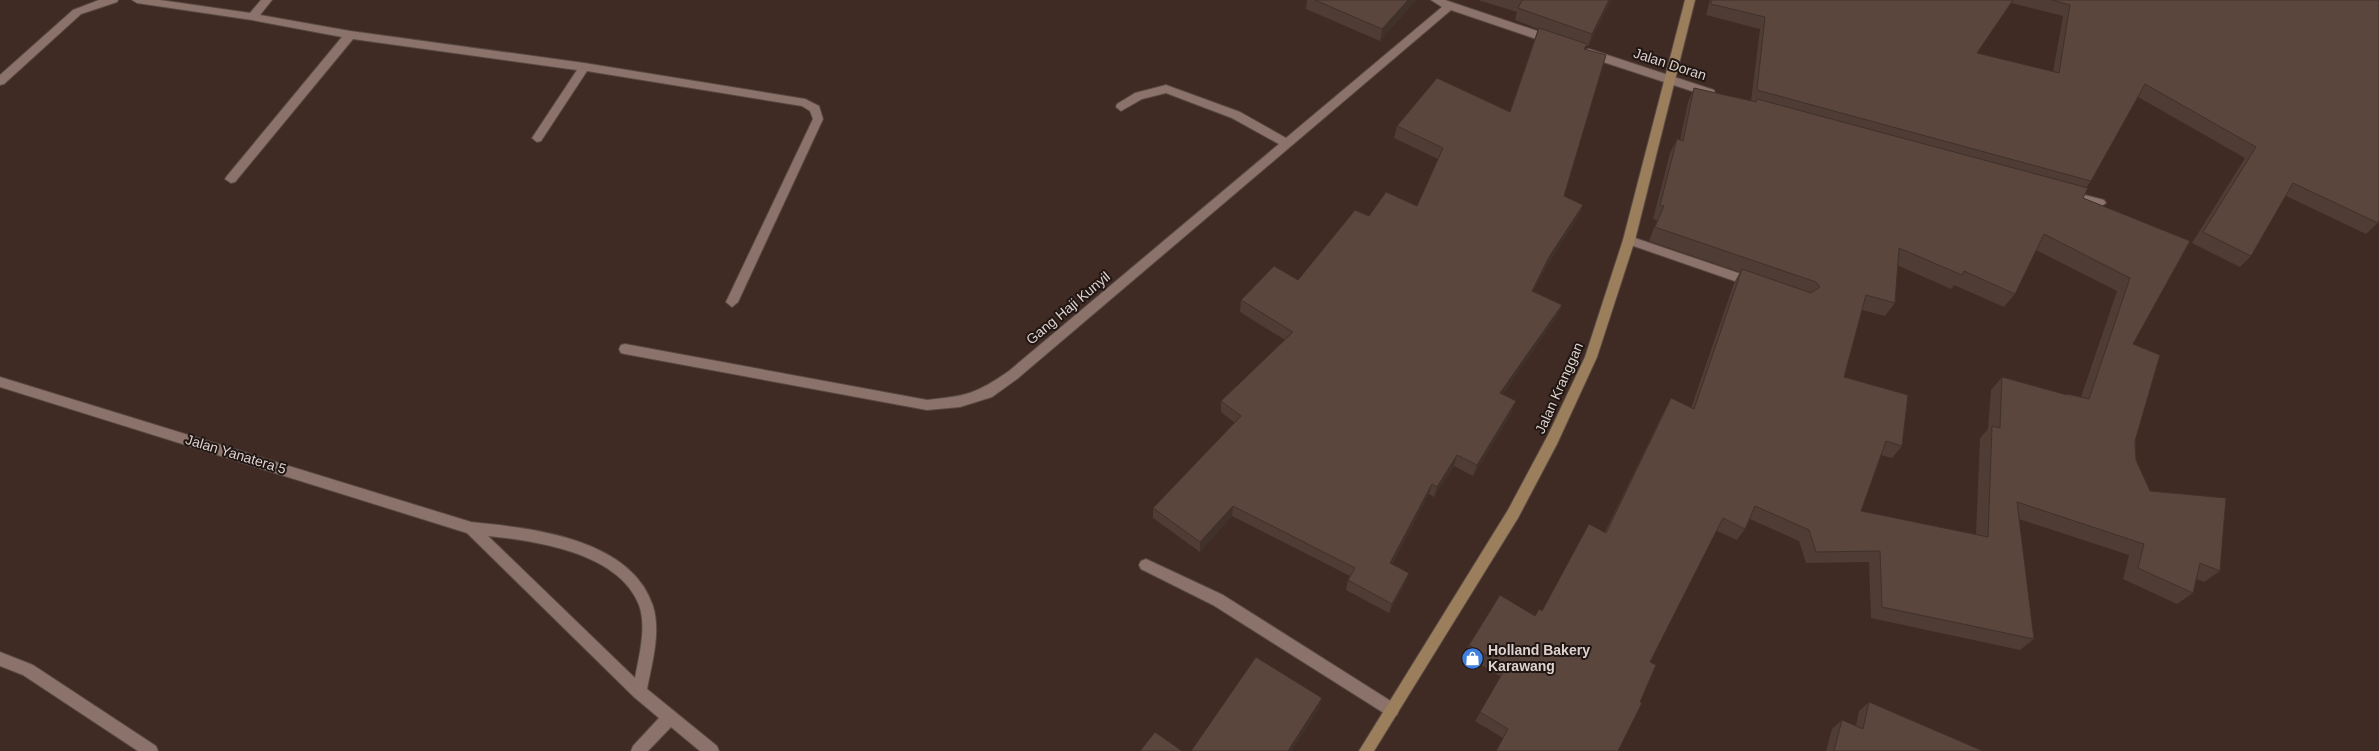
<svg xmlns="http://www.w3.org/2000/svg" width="2379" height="751" font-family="Helvetica,sans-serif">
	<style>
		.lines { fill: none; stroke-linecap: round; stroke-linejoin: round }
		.service-casing { stroke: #594943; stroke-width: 2 }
		.minor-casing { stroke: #594943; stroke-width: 2 }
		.secondary-casing { stroke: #594943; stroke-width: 2 }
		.service { fill: #8b736b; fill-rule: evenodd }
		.minor { fill: #8b736b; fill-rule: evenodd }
		.secondary { fill: #9b7f5c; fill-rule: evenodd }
		.wall { fill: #4e3c35; fill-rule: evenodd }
		.shaded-wall { fill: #40312b }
		.building { fill: #5b463e; stroke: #40312b; fill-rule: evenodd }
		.labels { text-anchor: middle; stroke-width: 4; stroke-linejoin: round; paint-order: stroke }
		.street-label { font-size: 14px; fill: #dfd2cd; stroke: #201613 }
		.poi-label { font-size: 14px; font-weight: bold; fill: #dfd2cd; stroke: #201613; text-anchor: start }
	</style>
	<rect width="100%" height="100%" fill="#3f2b24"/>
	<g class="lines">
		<defs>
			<path id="service" d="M1146,559L1223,595L1397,705L1399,710L1397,715L1392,717L1387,715L1213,605L1141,569L1139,565L1141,561Z"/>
			<path id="minor" d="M99,0H118L117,2L81,14L4,84L0,85V75L73,10Z
				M132,0H160L250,13L261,0H272L260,15L350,31L584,63L805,99L819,106L823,119L738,302L732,307L726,302L813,119L810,111L802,106L587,71L541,141L537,142L532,138L577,70L353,39L235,182L231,183L225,179L227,176L342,37L252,20L137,3Z
				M1431,0H1445L1555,37L1556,40L1551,44L1451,10L1017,379L992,397L960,407L927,410L625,354L621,353L619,349L621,345L625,344L927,400C966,396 976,394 1009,371L1279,144L1232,118L1166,93L1142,99L1121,111L1116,107L1117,104L1135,93L1166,85L1240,112L1286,138L1442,7Z
				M1589,49L1714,90L1715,93L1710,97L1585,56V50Z
				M2073,192L2104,200L2106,203L2100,207L2069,199L2067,196L2069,193Z
				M1629,236L1756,279L1758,282L1752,287L1625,243L1623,240L1625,237Z
				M0,377L471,522C531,528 631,538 653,606C661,632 652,663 647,689L717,746L719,751H700L671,727L648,751H631L633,746L659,718L634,697L467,533L0,387ZM488,536C537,541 619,553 639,605C647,627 639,656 635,678Z
				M0,652L33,665L156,746L158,751H138L23,675L0,666Z"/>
			<path id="secondary" d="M1685,0H1695L1635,240L1597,357L1557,444L1518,518L1374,751H1359L1508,510L1547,437L1585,357L1623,240Z"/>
		</defs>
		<use href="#service" class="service-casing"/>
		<use href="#minor" class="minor-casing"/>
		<use href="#secondary" class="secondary-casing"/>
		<use href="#service" class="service"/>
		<use href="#minor" class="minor"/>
		<use href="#secondary" class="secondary"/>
	</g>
	<path class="wall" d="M1307,0H1416L1380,41L1306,9Z
		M1478,0H1611L1588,46H1586L1585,50L1564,196L1583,205L1578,217L1545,269L1533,291L1562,305L1557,316L1503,394L1512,412L1473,476L1454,466L1434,497L1429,494L1392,564L1406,582L1389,613L1346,590L1348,580L1350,576L1232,516L1200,552L1153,518V508L1235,423L1221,412V401L1285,340L1240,312L1241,300L1298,280L1369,216L1417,206L1438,159L1394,138L1397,126L1510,112L1538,29L1515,20L1517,12Z
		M1710,0H2379L2378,223L2366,234L2286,196L2251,256L2240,267L2192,243L2245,158L2138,97L2091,181L2086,188L2083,198L2190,241L2133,344L2136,460L2150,491L2220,571L2204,582L2196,579L2193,593L2177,604L2123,579L2129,555L2019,519L2034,639L2020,650L1871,618L1869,562L1806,563L1799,541L1750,519L1745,529L1737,540L1717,531L1503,738L1475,721L1501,677L1465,655L1469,645L1535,616L1542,611L1605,532L1664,411L1671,398L1691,408L1734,283L1740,272L1649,241L1657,220L1653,219L1670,153L1677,139L1680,140L1688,102L1694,88L1751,101L1760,29L1706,15ZM2011,3L2063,16L2053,72L1977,53ZM2036,250L2117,291L2081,397L2067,394L2066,395L2002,377L1991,390L1988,429L1980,438L1976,535L1861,511L1881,455L1892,458L1902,446L1844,377L1862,310L1885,316L1895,303L1897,265L1951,289L1954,285L2004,307L2015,294Z
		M1869,702L1983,751H1826L1832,729L1842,720L1856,726L1859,711Z"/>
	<path class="shaded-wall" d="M1408,0H1416L1380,41L1382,29Z
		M1609,0H1611L1588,46L1592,34Z
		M1583,205L1578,217L1545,269L1528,302L1532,291L1549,257Z
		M1562,305L1557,316L1496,404L1500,393Z
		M1516,401L1512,412L1473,476L1477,465Z
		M1457,455L1454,466L1434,497L1437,487Z
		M1432,484L1429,494L1387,572L1390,563Z
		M1233,506L1232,516L1200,552V542Z
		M1409,573L1406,582L1389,613L1392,604Z
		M1322,698L1320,707L1292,751H1288Z"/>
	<path class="building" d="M1315,0H1408L1382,29Z
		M1521,0H1609L1592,34L1518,8L1522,0Z
		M1712,0H2013L1977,53L2059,73L2070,5L2052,0H2379V221L2378,223L2293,183L2251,256L2203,232L2256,147L2145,84L2091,181L1757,90L1765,17L1711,4Z
		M1539,28L1587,44L1584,49L1606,55L1564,196L1583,205L1549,257L1532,291L1562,305L1500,393L1516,401L1477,465L1457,455L1437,487L1432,484L1390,563L1409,573L1392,604L1348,580L1355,568L1233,506L1200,542L1153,508L1241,416L1221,401L1293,332L1241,300L1274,266L1298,280L1355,210L1369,216L1386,192L1417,206L1443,148L1397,126L1437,78L1510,112Z
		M1694,88L1756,102L1757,99L2088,188L2083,198L2190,241L2133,344L2160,355L2135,441L2136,460L2150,491L2226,498L2220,571L2200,563L2193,593L2138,568L2144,544L2017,502L2034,639L1882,607L1880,551L1816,552L1809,530L1755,506L1745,529L1723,518L1650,662L1656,665L1640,702L1642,703L1618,751H1496L1508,729L1480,712L1506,667L1469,645L1500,595L1535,616L1539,609L1542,611L1589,524L1606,533L1671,398L1694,409L1742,269L1811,293L1820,287L1816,282L1655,227L1664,206L1660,205L1677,139L1683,141ZM2044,234L2130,278L2089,399L2067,394V395L2002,377L2000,428L1992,426L1988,537L1861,511L1886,441L1902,446L1908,395L1844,377L1866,295L1895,303L1899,248L1962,275L1964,271L2015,294Z
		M1256,657L1322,698L1288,751H1191Z
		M1869,702L1983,751H1834L1842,720L1863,729Z
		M1155,732L1182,751H1140Z"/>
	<defs>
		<symbol id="shop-disc" viewBox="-11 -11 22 22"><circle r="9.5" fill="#3f7fe0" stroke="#201613"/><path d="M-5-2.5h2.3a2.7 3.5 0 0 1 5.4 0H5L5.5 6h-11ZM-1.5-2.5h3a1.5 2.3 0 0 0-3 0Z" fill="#fff"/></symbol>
	</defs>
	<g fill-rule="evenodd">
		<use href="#shop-disc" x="1460" y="646" width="25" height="25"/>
	</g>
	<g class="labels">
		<g class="street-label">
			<text transform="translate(1670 64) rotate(18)" y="5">Jalan Doran</text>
			<text transform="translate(1068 308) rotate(-40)" y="5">Gang Haji Kunyil</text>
			<text transform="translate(1559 388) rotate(-66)" y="5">Jalan Kranggan</text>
			<text transform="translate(236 454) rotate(17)" y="5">Jalan Yanatera 5</text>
		</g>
		<g class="poi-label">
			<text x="1488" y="655">Holland Bakery<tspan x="1488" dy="16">Karawang</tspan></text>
		</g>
	</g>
</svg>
